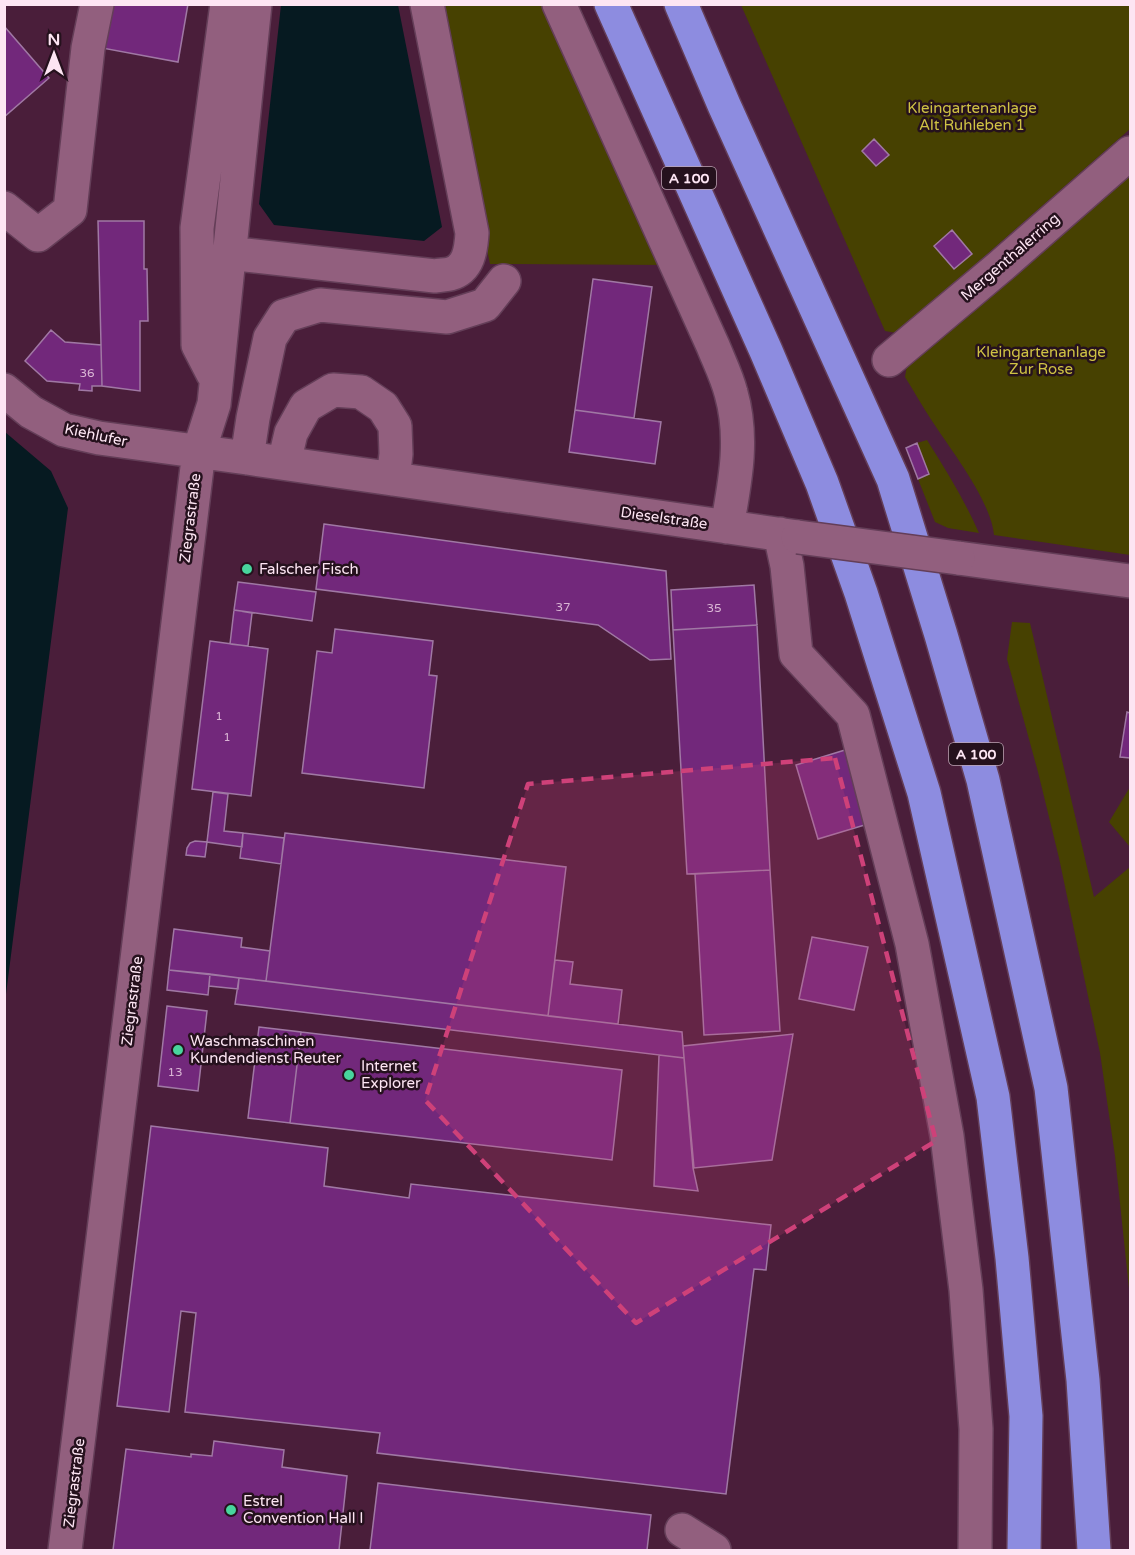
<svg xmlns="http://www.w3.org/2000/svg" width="1135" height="1555" font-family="'Varela Round',sans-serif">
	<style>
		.green { fill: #474101 }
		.water { fill: #061a21 }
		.building { fill: #72287b; stroke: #a078a4; stroke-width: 1.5 }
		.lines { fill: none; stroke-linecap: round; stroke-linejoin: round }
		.minor-casing { stroke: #643e58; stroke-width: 36 }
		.highway-casing { stroke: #643e58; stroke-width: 36 }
		.minor { stroke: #925f7e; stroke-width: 33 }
		.highway { stroke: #8d8ce0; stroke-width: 33 }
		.minor-bridge-casing { stroke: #643e58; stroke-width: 36; stroke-linecap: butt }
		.minor-bridge { stroke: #925f7e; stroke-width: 33 }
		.marked { fill: #ce4179; fill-opacity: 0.2; stroke: #ce4179; stroke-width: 4.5; stroke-dasharray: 12 8; stroke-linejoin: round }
		.poi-dot { fill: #48d49d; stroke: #25111d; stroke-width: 2 }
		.labels { text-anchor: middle; stroke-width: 5; stroke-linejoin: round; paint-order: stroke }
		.number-label { font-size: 12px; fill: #dab6d5 }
		.shield { fill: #25111d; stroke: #bca5b3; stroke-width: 1.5 }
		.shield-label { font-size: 14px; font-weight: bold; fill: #fde5f3 }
		.park-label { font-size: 15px; fill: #cfc244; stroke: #25111d }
		.street-label { font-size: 15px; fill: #fde5f3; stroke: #25111d }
		.poi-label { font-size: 15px; fill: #fde5f3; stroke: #25111d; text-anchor: start }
	</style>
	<rect width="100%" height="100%" fill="#4a1e3a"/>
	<path class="green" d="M437,5H553L669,265L490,264Z
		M741,5H1130V129L938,297L941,303L903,334L885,331Z
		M1130,164V555L994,535C991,501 951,450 932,421C922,406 914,391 905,377L909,354Z
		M927,440C946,470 964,499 979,533L948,528L935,522L918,479L929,474L917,443Z
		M1012,622L1030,623L1094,897L1130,867V1298L1115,1156L1100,1053L1059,858L1038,772L1007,659Z
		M1130,787V847L1109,822Z"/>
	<path class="water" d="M281,5H398L442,227L424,241L274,225L259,204Z
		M5,432L51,471L68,508L5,1002Z"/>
	<path class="building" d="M111,4H188L178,62L102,48Z
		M4,26L49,78L4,117Z
		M874,139L889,155L876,166L862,151Z
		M98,221H144V269H147L148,321H140V391L102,386Z
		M952,230L972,254L954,269L934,246Z
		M593,279L652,287L634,418L575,410Z
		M51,330L65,342L101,345L102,386H92V391L79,390L80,384L47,381L25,361Z
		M575,410L661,422L655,464L569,452Z
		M917,443L929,474L918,479L906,448Z
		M324,524L666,571L671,659L650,660L598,625L316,589Z
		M238,582L316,592L312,621L234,610Z
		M754,585L757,625L673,630L671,590Z
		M234,610L252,613L248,646L230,644Z
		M757,625L770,870L687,874L673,630Z
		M335,629L433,641L429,675L437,676L424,788L302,773L317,651L332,653Z
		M210,641L268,649L251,796L192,789Z
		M1127,712L1130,713V758L1120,757Z
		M845,750L868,824L818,839L796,765Z
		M213,792L228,794L224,831L243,833L242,847L207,842Z
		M243,833L284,838L281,864L240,858Z
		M285,833L566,867L548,1016L266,981Z
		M195,841L207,842L205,857L186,855L187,848L190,843Z
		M770,870L780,1031L704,1035L695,874Z
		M174,929L242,938L241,947L270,951L266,981L169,970Z
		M812,937L868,947L854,1010L799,999Z
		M555,960L573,962L570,984L622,990L618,1024L548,1016Z
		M169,970L210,974L208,995L167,990Z
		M210,974L239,978L238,989L209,986Z
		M239,978L682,1032L684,1058L235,1004Z
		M167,1006L207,1011L198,1091L158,1086Z
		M259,1027L301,1032L290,1123L248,1118Z
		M301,1032L622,1070L612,1160L290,1123Z
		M793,1034L772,1160L694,1168L683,1046Z
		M659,1055L684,1058L693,1168L698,1191L654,1186Z
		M151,1126L328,1148L324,1186L409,1198L411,1184L771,1225L766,1270L754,1269L726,1494L377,1453L380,1433L185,1412L196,1313L181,1311L169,1412L117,1406Z
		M214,1441L284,1450L282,1467L347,1476L339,1550H113L126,1449L191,1457V1454L212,1456Z
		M378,1483L651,1515L647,1550H370Z"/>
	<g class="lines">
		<defs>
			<path id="minor" d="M559,4L713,346C719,361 727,377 731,393C744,438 735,482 727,527
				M4,208L38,235L70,210L88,48L97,4
				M228,253L435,276C440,275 446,275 450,274C469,269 471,249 472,233L427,4
				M889,360L1002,265L1130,153
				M213,374L198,345L197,228L227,4
				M4,390L31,412L64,430L99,438L247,458L798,537
				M247,458L253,418L270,338L284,316L320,305L447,317L485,305L504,281
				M284,463L291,433L306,406L333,390L361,392L383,407L395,426L396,454L393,479
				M780,534L787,566L796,654L853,715L912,944L947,1136L966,1290L976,1429L975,1550
				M958,558L1130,581
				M682,1530L714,1550
				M65,1550L199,451L214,404L255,4"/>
			<path id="highway" d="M611,4L766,351L822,483L861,593L924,793L993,1097L1012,1258L1026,1416L1024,1550
				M681,4L724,105L893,479L941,635L983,780L1051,1088L1083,1380L1094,1550"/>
		</defs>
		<use href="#minor" class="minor-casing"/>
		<use href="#highway" class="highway-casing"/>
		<use href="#minor" class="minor"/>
		<use href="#highway" class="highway"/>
		<defs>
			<path id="minor-bridge" d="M798,537L958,558"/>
		</defs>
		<use href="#minor-bridge" class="minor-bridge-casing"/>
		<use href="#minor-bridge" class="minor-bridge"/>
	</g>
	<path class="marked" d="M835,758L936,1141L636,1323L425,1100L528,784Z"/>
	<g class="poi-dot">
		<circle cx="247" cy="569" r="6"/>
		<circle cx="178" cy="1050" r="6"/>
		<circle cx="349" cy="1075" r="6"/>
		<circle cx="231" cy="1510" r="6"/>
	</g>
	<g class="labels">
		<g class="number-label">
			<text x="87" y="377">36</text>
			<text x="563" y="611">37</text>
			<text x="714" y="612">35</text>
			<text x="219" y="720">1</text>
			<text x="227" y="741">1</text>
			<text x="175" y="1076">13</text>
		</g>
		<g class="shield">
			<rect x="662" y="167" width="54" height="22" rx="4.5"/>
			<rect x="949" y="743" width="54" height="22" rx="4.5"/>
		</g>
		<g class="shield-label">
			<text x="689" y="183">A 100</text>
			<text x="976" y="759">A 100</text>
		</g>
		<g class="park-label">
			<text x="972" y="113">Kleingartenanlage<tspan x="972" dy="17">Alt Ruhleben 1</tspan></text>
			<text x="1041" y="357">Kleingartenanlage<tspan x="1041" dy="17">Zur Rose</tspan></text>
		</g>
		<g class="street-label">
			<text transform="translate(1010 257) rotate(-41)" y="5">Mergenthalerring</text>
			<text transform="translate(96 435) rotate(12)" y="5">Kiehlufer</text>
			<text transform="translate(190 518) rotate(-83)" y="5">Ziegrastraße</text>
			<text transform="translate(664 518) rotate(8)" y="5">Dieselstraße</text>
			<text transform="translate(132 1001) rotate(-83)" y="5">Ziegrastraße</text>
			<text transform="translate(74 1483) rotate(-83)" y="5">Ziegrastraße</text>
		</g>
		<g class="poi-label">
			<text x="259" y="574">Falscher Fisch</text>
			<text x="190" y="1046">Waschmaschinen<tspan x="190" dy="17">Kundendienst Reuter</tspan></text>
			<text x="361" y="1071">Internet<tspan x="361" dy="17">Explorer</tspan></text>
			<text x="243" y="1506">Estrel<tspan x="243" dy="17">Convention Hall I</tspan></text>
		</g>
	</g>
	<rect width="1135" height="1555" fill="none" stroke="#fde5f3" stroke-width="12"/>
	<g transform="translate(54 54)" stroke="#25111d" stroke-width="4.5" paint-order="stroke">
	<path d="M0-4.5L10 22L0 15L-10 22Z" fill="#fde5f3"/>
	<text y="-9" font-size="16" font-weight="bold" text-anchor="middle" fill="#fde5f3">N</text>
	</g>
</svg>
